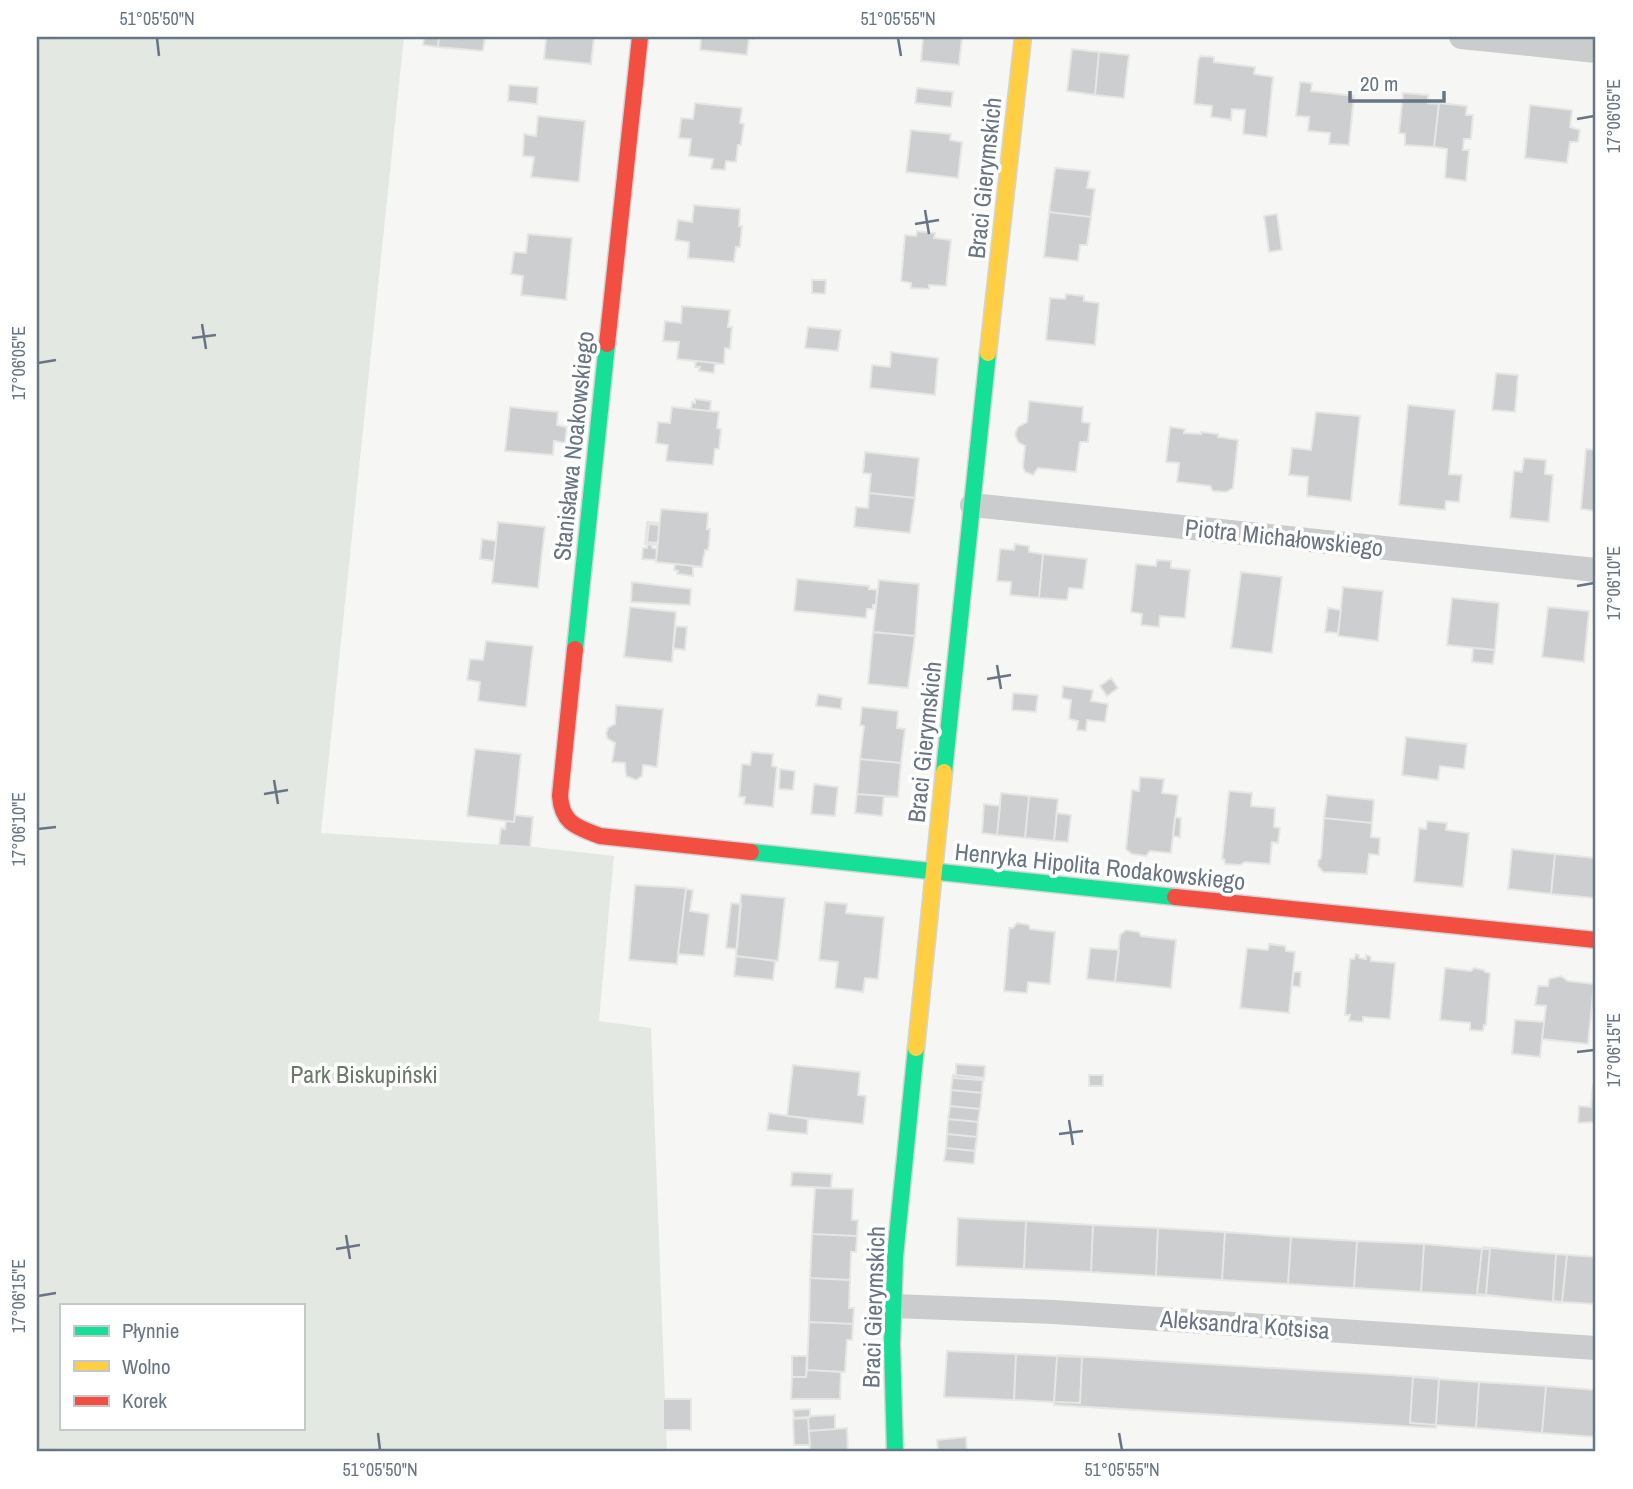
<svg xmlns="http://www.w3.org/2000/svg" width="1633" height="1489" font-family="'Archivo Narrow',sans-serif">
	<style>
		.green { fill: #e4e8e3; fill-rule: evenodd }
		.building { fill: #cdcecf; stroke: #e6e6e4; stroke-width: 2 }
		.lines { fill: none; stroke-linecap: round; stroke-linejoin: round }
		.fast-casing { stroke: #d3d4d4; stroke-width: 19 }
		.slow-casing { stroke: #d3d4d4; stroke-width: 19 }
		.jam-casing { stroke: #d3d4d4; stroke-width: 19 }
		.street { stroke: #cbcccd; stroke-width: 24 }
		.fast { stroke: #16e098; stroke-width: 16 }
		.slow { stroke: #ffcf43; stroke-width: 16 }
		.jam { stroke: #f24e42; stroke-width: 16 }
		.ticks { fill: none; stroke: #687583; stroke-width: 2.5 }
		.labels { text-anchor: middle; stroke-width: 7; stroke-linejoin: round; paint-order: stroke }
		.street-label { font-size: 24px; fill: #687583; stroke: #fff }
		.park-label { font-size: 24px; fill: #697b66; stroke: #fff }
		.neatline { fill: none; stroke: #687583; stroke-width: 2.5 }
		.ticks-label { font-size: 18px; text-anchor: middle; fill: #687583 }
	</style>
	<rect width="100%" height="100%" fill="#f6f6f5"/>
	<path class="green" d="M37,37H404L321,833L534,847L614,856L599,1021L651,1028L667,1452H37ZM61,1305H303V1428H61Z"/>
	<path class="building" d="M424,37H439L438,47L423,45Z
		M439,37H485L483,51L438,47Z
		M535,37H594L591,64L544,59L546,39Z
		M701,37H753V39L749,38L747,55L700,50Z
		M923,37H962L959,65L921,61Z
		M1072,49L1099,52L1095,95L1067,91Z
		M1099,52L1129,55L1124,98L1095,95Z
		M1200,56L1214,57V62L1255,67L1254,74L1273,77L1267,137L1243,134L1245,110L1232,109L1231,120L1211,117L1212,106L1194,104L1198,61Z
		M1300,82L1312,83L1311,91L1354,96L1349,145L1329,144L1330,133L1308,131L1309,117L1296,116Z
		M509,85L538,87L537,104L508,101Z
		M917,88L953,92L951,107L915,103Z
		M1403,93L1428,95V103L1439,104L1434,147L1405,145V134L1399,133Z
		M695,103L742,108L740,123L744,124L741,145H738L736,162L726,161L725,170L711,169L713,159L689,156L691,139L679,138L681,118L693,119Z
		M1439,103L1467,106L1466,115H1473L1471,139H1464L1463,150H1469L1466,181L1445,178L1447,149L1434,147Z
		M1530,105L1572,110L1570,127L1580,130L1578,142H1570L1567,163L1525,158Z
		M538,116L585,121L579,182L531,177L534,157L523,156L524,134L536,136Z
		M911,130L951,134L950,140L962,142L958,178L906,172Z
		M1055,168L1090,171L1087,188L1095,189L1091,217L1049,212Z
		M694,205L740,209L739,226H742L740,247H736L734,262L688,258L689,242L675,240L678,220L692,222Z
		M1049,212L1091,217L1087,245H1080L1078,261L1044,257Z
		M1277,214L1282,250L1269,252L1264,216Z
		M917,231L935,233L934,238L951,240L946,286L929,285V289L911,288V283L901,281L905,235L916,236Z
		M528,234L572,238L566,300L521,295L523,276L511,274L514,252L526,253Z
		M812,280H826L825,294L812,293Z
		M1066,294L1084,296V301L1099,303L1095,345L1046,340L1050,298L1065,299Z
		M682,306L730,310L728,327H732L730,349L725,348L724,364L677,359L679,342L663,341L665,321L681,323Z
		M808,327L841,330L838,351L805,348Z
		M891,352L938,358L935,395L870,388L872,365L890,367Z
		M696,361L715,363L714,373L699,371L700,367H695Z
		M1496,373L1518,375L1515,412L1492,410Z
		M695,399L711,401L710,411L691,409L692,402L695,403Z
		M1029,401L1083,407L1082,422L1090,423L1088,442H1080L1076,472L1038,468L1033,475L1025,472L1023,467L1025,446L1018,442L1015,434L1018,427L1027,422Z
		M1408,405L1455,410L1449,474L1462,475L1459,502L1446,501L1445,510L1399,505Z
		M510,407L558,412L557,425L567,427L565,443L554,441L553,455L505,451Z
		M672,407L719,412L717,428L721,429L719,449H715L713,465L666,461L668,445L656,443L658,422L670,423Z
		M1316,412L1360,416L1351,501L1307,496L1308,477L1289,475L1292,448L1311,450Z
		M1170,427L1185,429L1184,433L1201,434V432L1218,434V437L1238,440L1233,488L1226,492L1213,491L1210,486L1177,482L1179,463L1166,462Z
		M1586,449L1596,450V511L1581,509Z
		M865,452L919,458L915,498L869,493L871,474L863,473Z
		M1524,458L1546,460L1545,474L1553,475L1549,522L1510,518L1514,471L1522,472Z
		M869,493L915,498L910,533L854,527L856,507L868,508Z
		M661,509L708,513L707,529H710L709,545L708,550H705L702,567L656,562Z
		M498,522L545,527L538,588L492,583Z
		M647,522L660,523L649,524L647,542L657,545L645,544Z
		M649,524L659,525L658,543L647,542Z
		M482,539L496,541L494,561L480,559Z
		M648,544H652V548L657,549L656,560L642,559L643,548H647Z
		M1015,544L1029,546V552L1043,554L1039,598L1010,595L1011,582L997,581L1000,549L1014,550Z
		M1043,554L1087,559L1083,589L1069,588L1067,600L1039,598Z
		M1157,560L1171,561V568L1190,570L1185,618L1160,616L1159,627L1141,625L1142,614L1131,612L1136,564L1156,566Z
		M675,564L693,566V576L677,574L678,571L674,570Z
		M1241,572L1282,577L1272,653L1231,648Z
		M797,579L869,586V589L877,590L876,605H873V609H867L866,618L794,611Z
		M879,580L919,584L915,636L873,632Z
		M632,582L691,589L690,605L631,602Z
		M1343,587L1383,591L1378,641L1338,636Z
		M1452,598L1499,603L1495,650L1447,645Z
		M630,607L676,612L672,662L624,657Z
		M1548,607L1589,611L1584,662L1542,657Z
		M1328,608L1341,610L1338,633L1325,632Z
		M676,626L687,627L685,650L673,648Z
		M873,632L915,636L908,688L868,684Z
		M486,641L533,646L526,707L478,701L480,682L467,680L470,659L483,660Z
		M1473,648L1495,650L1493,664L1472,662Z
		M1111,678L1118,688L1107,696L1100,686Z
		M1063,686L1093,690L1091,701L1108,704L1105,722L1087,720L1086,731L1077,730L1078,721L1069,719L1071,700L1062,698Z
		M1013,693L1038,695L1036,712L1012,710Z
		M818,694L842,698L841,709L816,706Z
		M616,705L663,709L657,767L643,765L642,776L636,780L626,776L625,763L612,762L615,743L608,739L606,734L608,728L615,724Z
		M862,707L898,711L897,728L905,729L901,763L860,759L864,726L860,725Z
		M1406,737L1467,744L1464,769L1440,766L1438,780L1402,775Z
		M475,749L521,754L514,822L467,816Z
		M752,752L773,754L772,766L777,767L773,807L744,804L745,797H739L742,764L750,765Z
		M860,759L901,763L898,797L857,794Z
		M780,769L795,771L793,790L779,789Z
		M1140,777L1164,779L1162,793L1178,795L1171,853L1150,851L1146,856L1132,854L1126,849L1132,790L1139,791Z
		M814,784L838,787L835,816L811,814Z
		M1229,791L1252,793L1251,806L1275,808L1274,827L1280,828L1278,843L1272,842L1270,864L1245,862L1240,865L1225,864L1224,859H1222Z
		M1001,793L1029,796L1025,838L997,835Z
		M857,794L884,796L882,816L855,813Z
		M1327,795L1374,800L1372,823L1324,818Z
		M1029,796L1058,799L1054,841L1025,838Z
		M984,804L1000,806L997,835L982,833Z
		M1057,813L1071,815L1068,842L1054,841Z
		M515,815L533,817L530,847L499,845L501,828L505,829L506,821L514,822Z
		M1175,817L1181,818L1180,837L1173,836Z
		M1324,818L1372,823L1371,837L1380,838L1379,855L1369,854L1367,874L1323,872L1318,866V861L1321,858Z
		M1427,821L1447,823L1446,830L1469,833L1463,887L1414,882L1419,828L1426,829Z
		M1512,849L1555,854L1551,894L1508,889Z
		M1555,854L1596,858L1594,898L1551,894Z
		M635,885L686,888L677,964L629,960Z
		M686,889L693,890L690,911L709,914L704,956L678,954Z
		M741,894L785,898L778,961L736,956Z
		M825,902L847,904L846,913L884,917L878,979L865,978L863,992L835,988L838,962L819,960Z
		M731,903L741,904L737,949L726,948Z
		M1017,923L1029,925L1030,929L1055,932L1050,984L1028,982L1027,993L1004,991L1009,928H1013Z
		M1126,930L1139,932L1141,936L1176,940L1171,988L1115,982L1120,935Z
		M1269,944L1285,946L1286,951L1295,952L1289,1013L1240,1008L1247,948L1268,950Z
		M1090,948L1119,950L1115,982L1087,979Z
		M1356,954L1359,955V958L1366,959V955L1370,956L1371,961L1395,963L1390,1019L1363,1017V1022L1349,1021L1350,1015H1345L1350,959H1354Z
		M736,956L775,961L773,980L734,976Z
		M1445,968L1471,971L1474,968L1484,970L1485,972L1490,973L1486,1025H1484L1483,1031L1470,1030V1023L1440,1020Z
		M1294,972H1301L1300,987L1292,986Z
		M1561,976L1568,981L1594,984L1588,1044L1542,1039L1546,1006L1535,1005L1538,986H1548L1549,979Z
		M1515,1020L1544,1022L1540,1057L1512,1054Z
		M956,1064L985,1066L984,1081L983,1078L956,1075Z
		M793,1065L860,1072L858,1095L866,1096L863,1124L787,1116Z
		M953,1075H956L955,1078L983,1080L982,1093L951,1090Z
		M956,1075L983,1078V1080L955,1078Z
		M1089,1075H1103V1086H1089Z
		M1593,1085H1596V1122L1578,1123L1579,1106L1591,1107Z
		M951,1090L982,1093L980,1109L950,1106Z
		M950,1106L980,1109L978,1122L948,1119Z
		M769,1113L808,1119L807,1134L767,1130Z
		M948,1119L978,1122L977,1137L947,1134Z
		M947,1134L977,1137L975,1151L946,1148Z
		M946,1148L975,1151L974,1164L944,1161Z
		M792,1172L832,1174L831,1188L791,1186Z
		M815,1188L853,1189L852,1220H858L857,1236L812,1234Z
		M958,1218L1026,1221L1024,1269L956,1266Z
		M1026,1221L1093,1225L1091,1272L1024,1269Z
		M1093,1225L1158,1228L1156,1276L1091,1272Z
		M1158,1228L1225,1232L1222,1280L1156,1276Z
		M1225,1232L1291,1237L1288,1284L1222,1280Z
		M812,1234L857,1236L856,1252H851L850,1280L810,1278Z
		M1291,1237L1357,1241L1354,1288L1288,1284Z
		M1357,1241L1424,1244L1421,1292L1354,1288Z
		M1424,1244L1482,1249L1477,1294L1487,1296L1421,1292Z
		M1482,1247L1556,1254L1553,1301L1562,1303L1486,1295L1490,1249Z
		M1482,1249H1490L1486,1295L1477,1294Z
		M1556,1254L1567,1255L1562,1302L1553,1301Z
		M1556,1254L1596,1257V1304L1562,1302L1567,1255Z
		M810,1278L850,1280L849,1308H854L853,1324L809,1322Z
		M809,1322L853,1324L852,1340H847L845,1372L807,1370Z
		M947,1351L1016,1354L1014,1400L944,1397Z
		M1016,1354L1057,1356L1054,1402L1014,1400Z
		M1057,1355L1439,1378L1413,1377L1410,1423L1436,1425V1428L1054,1405V1402L1080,1403L1082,1357Z
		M792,1356H807L806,1377H792Z
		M1057,1356L1082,1357L1080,1403L1054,1402Z
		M807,1370L841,1372L840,1399H791L792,1377H806Z
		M1413,1377L1439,1379L1436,1425L1410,1423Z
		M1439,1379L1479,1382L1476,1428L1436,1425Z
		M1479,1382L1546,1386L1542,1433L1476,1428Z
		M1546,1386L1596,1390V1437L1542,1433Z
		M663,1399H691V1430H663Z
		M810,1409V1417L794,1418L793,1410Z
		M835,1415V1429L809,1431L808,1418L810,1416Z
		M808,1418L810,1445H794L793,1419Z
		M847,1428L848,1452H810L809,1431Z
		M966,1437L967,1452H938L937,1440Z"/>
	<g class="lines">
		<defs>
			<path id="fast" d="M575,649L607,344
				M944,772L988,353
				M751,852L1175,897
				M895,1452L892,1344L895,1257L916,1048"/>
			<path id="slow" d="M988,353L1023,37
				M916,1048L944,772"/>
			<path id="jam" d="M607,344L640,37
				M575,649L560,796C562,824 577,827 600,836L751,852
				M1175,897L1596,940"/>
		</defs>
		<use href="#fast" class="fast-casing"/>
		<use href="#slow" class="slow-casing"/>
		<use href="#jam" class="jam-casing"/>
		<path class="street" d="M1461,37L1596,51
			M972,505L1596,570
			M893,1306L1054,1312L1596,1348"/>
		<use href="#fast" class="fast"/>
		<use href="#slow" class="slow"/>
		<use href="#jam" class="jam"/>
	</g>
	<path class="ticks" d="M157,38L159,56M898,38L901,56M1577,119L1594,116M925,210L929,234M915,224L939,220M202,324L206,349M192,338L216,335M38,363L56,360M1577,586L1594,583M997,665L1001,689M987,679L1011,675M274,780L278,804M264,794L288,790M38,829L56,827M1577,1052L1594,1050M1069,1120L1073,1145M1059,1134L1083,1131M346,1235L350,1259M336,1249L360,1245M38,1296L56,1293M378,1433L380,1450M1119,1433L1122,1450"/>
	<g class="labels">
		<g class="street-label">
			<text transform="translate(985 178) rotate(-84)" y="8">Braci Gierymskich</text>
			<text transform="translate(574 446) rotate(-84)" y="8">Stanisława Noakowskiego</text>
			<text transform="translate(1284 538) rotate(6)" y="8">Piotra Michałowskiego</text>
			<text transform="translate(925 742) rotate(-84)" y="8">Braci Gierymskich</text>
			<text transform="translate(1100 867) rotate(6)" y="8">Henryka Hipolita Rodakowskiego</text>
			<text transform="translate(874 1307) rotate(-88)" y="8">Braci Gierymskich</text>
			<text transform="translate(1245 1325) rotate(4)" y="8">Aleksandra Kotsisa</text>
		</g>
		<g class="park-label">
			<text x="364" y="1083">Park Biskupiński</text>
		</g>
	</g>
	<rect width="1633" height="1489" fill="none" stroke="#ffffff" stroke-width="77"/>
	<rect x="60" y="1304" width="245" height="126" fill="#ffffff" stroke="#c3c8cd" stroke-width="2"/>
	<rect x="74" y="1326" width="35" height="10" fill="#16e098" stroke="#c3c8cd" stroke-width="2"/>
	<text x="122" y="1338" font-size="21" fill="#687583">Płynnie</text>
	<rect x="74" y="1361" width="35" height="10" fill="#ffcf43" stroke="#c3c8cd" stroke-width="2"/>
	<text x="122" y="1374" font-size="21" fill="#687583">Wolno</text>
	<rect x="74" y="1396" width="35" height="10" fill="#f24e42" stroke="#c3c8cd" stroke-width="2"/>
	<text x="122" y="1408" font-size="21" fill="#687583">Korek</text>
	<path d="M1350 91v10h94v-10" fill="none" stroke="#687583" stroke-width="3.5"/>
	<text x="1360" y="91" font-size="21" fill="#687583" stroke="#ffffff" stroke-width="5" paint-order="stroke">20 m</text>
	<rect x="38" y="38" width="1556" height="1412" class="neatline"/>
	<g class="ticks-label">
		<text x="157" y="25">51°05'50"N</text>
		<text x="898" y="25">51°05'55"N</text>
		<text transform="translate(1614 116) rotate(-90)" y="6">17°06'05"E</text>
		<text transform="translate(19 363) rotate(-90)" y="6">17°06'05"E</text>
		<text transform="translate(1614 583) rotate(-90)" y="6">17°06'10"E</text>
		<text transform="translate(19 829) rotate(-90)" y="6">17°06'10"E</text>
		<text transform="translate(1614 1050) rotate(-90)" y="6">17°06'15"E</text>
		<text transform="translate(19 1296) rotate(-90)" y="6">17°06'15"E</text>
		<text x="380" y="1476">51°05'50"N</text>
		<text x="1122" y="1476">51°05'55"N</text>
	</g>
</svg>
